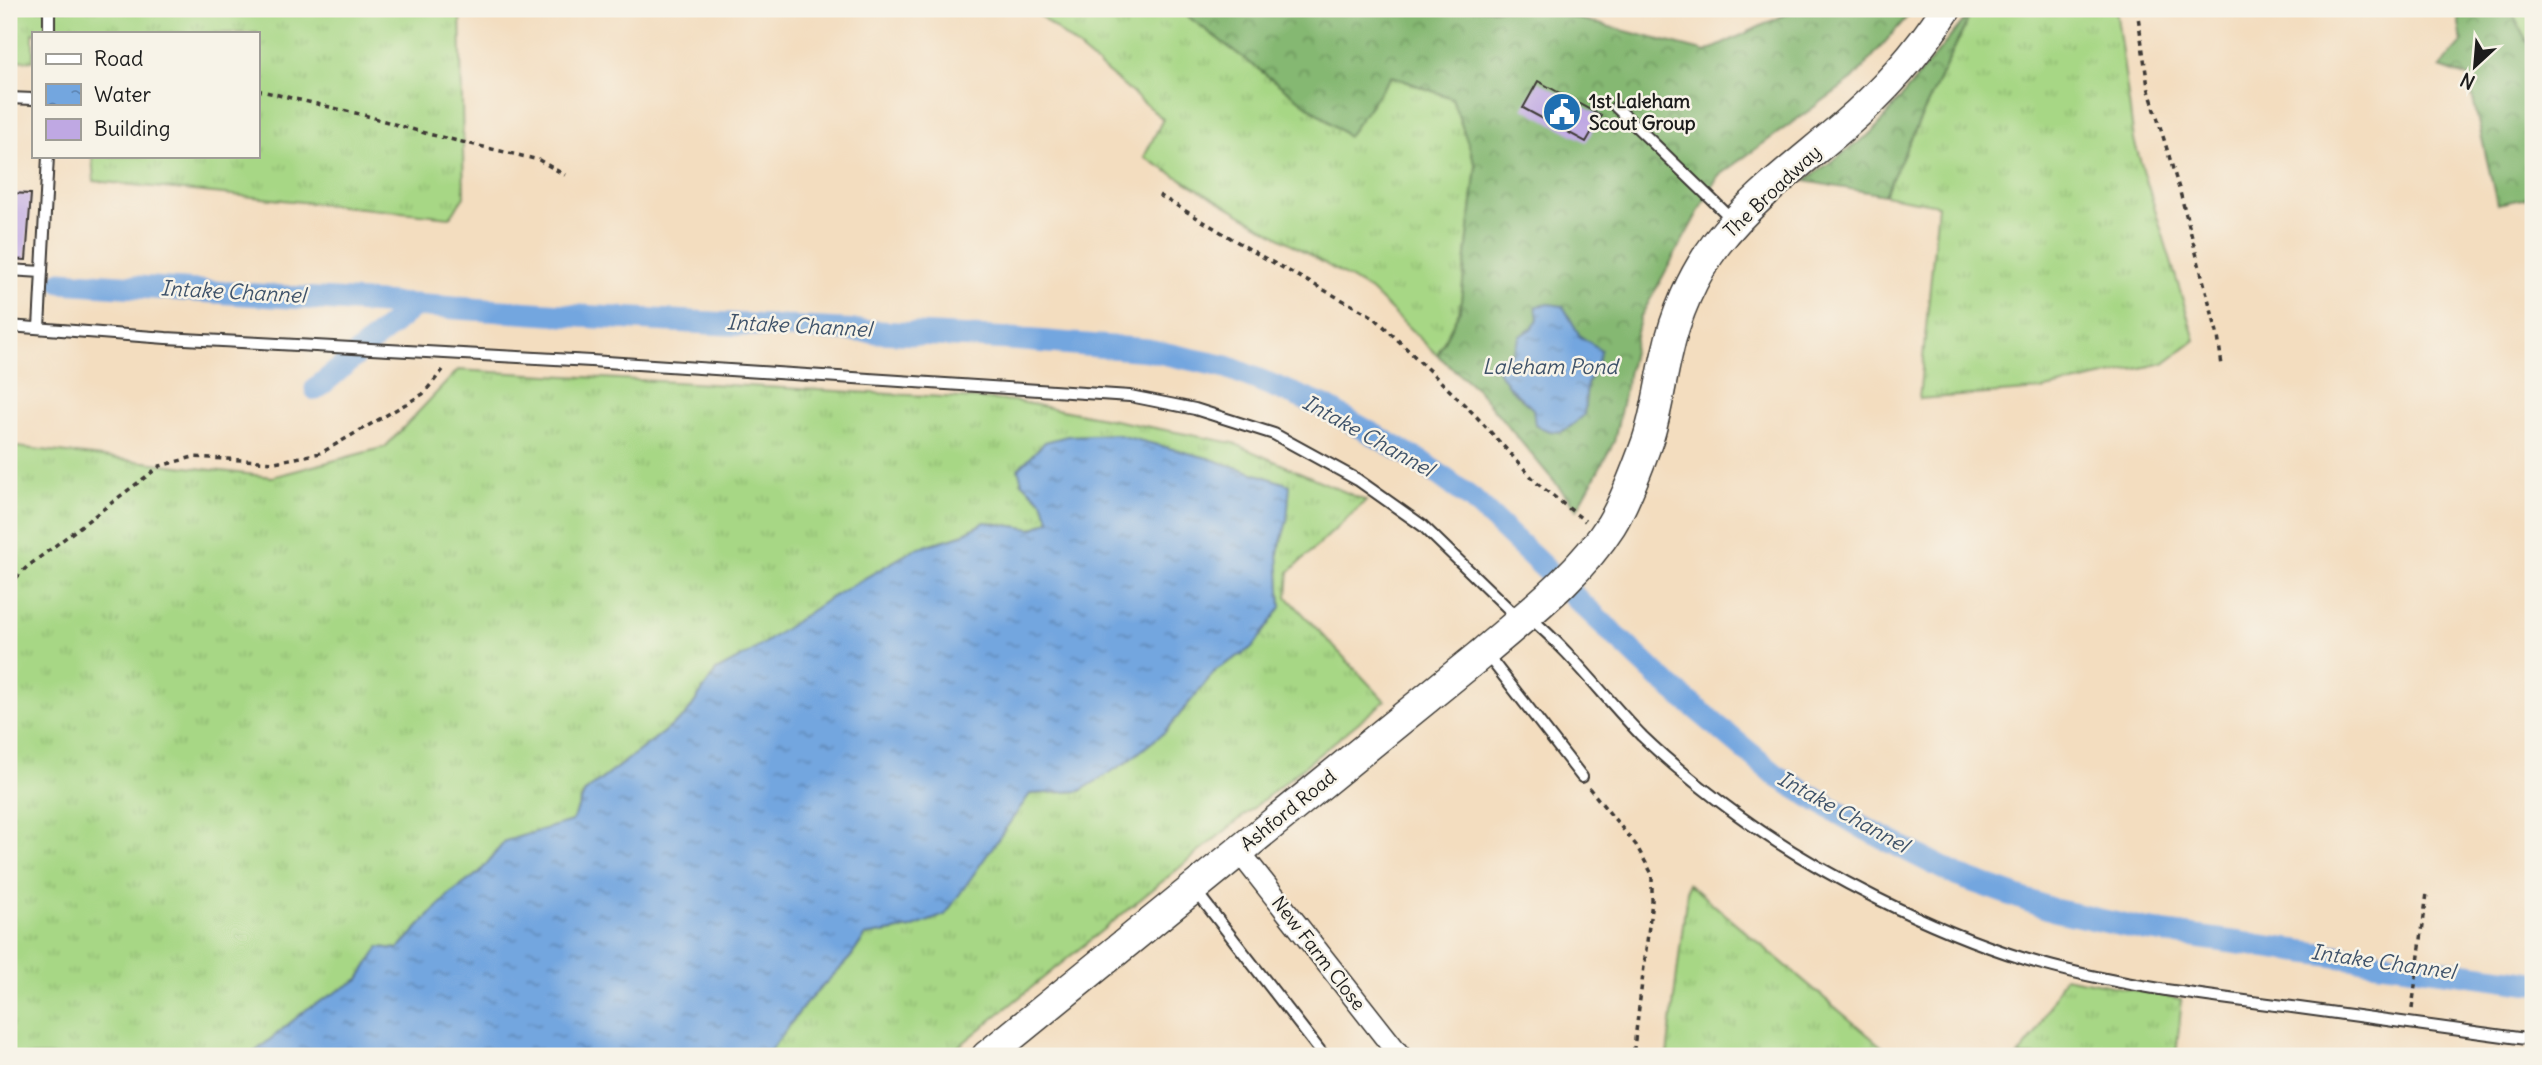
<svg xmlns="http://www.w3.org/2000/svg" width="2542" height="1065" font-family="Delius,sans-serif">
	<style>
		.grass { fill: url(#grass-tufts); stroke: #627a50; stroke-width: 2 }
		.forest { fill: url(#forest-crowns); stroke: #506a47; stroke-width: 2; fill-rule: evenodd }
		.water { fill: url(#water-ripples); stroke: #48617e; stroke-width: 2 }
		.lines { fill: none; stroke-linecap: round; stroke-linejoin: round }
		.canal { stroke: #73a6df; stroke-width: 23 }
		.building { fill: #bfa8e3 }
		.lane-casing { stroke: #3c3934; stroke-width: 14 }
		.street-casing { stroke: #3c3934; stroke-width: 24 }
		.secondary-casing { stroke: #3c3934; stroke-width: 33 }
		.path { stroke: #3c3934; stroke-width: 3.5; stroke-dasharray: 5 5; stroke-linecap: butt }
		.lane { stroke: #fff; stroke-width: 10 }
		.street { stroke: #fff; stroke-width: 21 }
		.secondary { stroke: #fff; stroke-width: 30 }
		.labels { text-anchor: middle; stroke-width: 5; stroke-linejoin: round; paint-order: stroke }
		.poi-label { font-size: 19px; font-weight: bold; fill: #1c1c1c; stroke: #f7f3e8; text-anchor: start }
		.street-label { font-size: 19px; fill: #1c1c1c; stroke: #f7f3e8 }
		.water-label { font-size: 21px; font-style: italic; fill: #3f536a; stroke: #f7f3e8 }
	</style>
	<defs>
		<pattern id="grass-tufts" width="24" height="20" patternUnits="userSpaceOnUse" patternTransform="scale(1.75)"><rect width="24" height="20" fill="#a7d785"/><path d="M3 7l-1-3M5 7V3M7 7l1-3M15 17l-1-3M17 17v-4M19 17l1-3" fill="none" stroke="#8fb872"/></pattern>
		<pattern id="forest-crowns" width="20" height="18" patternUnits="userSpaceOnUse" patternTransform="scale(1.75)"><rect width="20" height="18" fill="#85b872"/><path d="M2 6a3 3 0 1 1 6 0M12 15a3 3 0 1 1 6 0" fill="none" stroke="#6c955d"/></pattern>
		<pattern id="water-ripples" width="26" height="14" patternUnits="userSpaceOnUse" patternTransform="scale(1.75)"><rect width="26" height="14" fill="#73a6df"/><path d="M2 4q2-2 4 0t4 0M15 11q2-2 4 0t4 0" fill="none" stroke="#5e86b4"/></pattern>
	</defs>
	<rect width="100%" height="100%" fill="#f7f3e8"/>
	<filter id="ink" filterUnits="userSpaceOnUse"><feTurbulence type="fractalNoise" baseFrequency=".0143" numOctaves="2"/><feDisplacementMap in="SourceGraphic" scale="14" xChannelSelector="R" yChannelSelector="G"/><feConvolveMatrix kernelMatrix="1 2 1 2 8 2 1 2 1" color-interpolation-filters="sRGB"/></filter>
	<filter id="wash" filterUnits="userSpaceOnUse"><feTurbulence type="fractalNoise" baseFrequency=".00686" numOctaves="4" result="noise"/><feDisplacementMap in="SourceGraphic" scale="28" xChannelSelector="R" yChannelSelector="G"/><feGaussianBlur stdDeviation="1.57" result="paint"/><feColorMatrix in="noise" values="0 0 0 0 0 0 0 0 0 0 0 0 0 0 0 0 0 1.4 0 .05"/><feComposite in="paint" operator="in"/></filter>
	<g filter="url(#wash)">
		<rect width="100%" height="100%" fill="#f3ddbf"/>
		<path class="grass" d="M18,9H460L464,197L450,217L94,181L92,156H257V33H33V61L9,60V22Z
			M1032,9H1178L1348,136L1391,76L1452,98L1476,166L1460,310L1437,355L1371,291L1144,157L1163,119Z
			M1973,9H2116L2134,140L2195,340L2164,363L2041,390L1919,399L1938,205L1884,195Z
			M2510,9H2533V53Z
			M458,370L1015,401L1233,443L1366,501L1289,572L1287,597L1385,701L947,1056H766L807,1002L850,958L865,936L911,928L1030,794L1080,791L1166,731L1216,670L1253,647L1281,607L1278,553L1287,521L1022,482L1042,501L1050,520L1033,529L985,522L959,536L917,548L827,600L748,655L716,671L686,715L585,792L572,821L505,841L480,872L450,894L398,949L379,947L359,979L307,1009L250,1056H9V446L272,477L385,447Z
			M1688,883L1893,1056H1667Z
			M2064,977L2182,999L2176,1056H2018L2035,1035Z"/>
		<path class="forest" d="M1178,9H1541L1706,52L1797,9H1914L1853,79L1718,176L1640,318L1614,442L1577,509L1477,389L1437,355L1460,310L1476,166L1452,98L1391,76L1348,136ZM1563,307L1580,336L1600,350L1596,368L1587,384L1584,415C1535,409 1526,414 1498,370L1501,358L1514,353L1520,336L1532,328L1538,319Z
			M1973,9L1884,195L1804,181L1873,132Z
			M2457,9H2510L2533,53V197L2497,204L2468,77L2440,67L2462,43Z"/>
		<path class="water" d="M1549,304L1563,306L1580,336L1601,350L1596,368L1587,384L1584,415C1564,433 1559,437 1535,425L1533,409L1509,387L1498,370L1501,358L1513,353L1520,336L1532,328L1538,319L1536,306Z
			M1115,434L1208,458L1290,485L1287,521L1278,553L1281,607L1253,647L1216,670L1166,731L1127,762L1080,791L1030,794L945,915L911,928L865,936L850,958L807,1002L766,1056H250L307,1009L359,979L379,947L398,949L450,894L480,872L505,841L572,821L585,792L686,715L716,671L748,654L827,600L917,548L959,536L985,522L1033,529L1050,520L1042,501L1022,482L1018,469L1045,442L1067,436Z"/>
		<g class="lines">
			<path class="canal" d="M61,282L579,316L1011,339L1148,350L1227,367L1325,407L1423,463L1472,499L1662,680L1777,776L1866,829L1958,876L2054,910L2145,930L2533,983
				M316,389L415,305"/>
		</g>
		<g id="blocks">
			<path class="building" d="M1538,81L1601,116L1586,142L1523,108Z
				M9,193L31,194L26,260L9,259Z"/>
		</g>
	</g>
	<g filter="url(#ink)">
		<use href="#blocks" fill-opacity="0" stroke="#3c3934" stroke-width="2"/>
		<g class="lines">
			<defs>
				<path id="lane" d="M49,9V33
					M9,98L33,99
					M1616,107L1733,220
					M9,270L42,272
					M9,326L166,338L591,361L1130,396L1195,409L1274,434L1358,480L1423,526L1519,619
					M39,328L48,156
					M1529,617C1571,652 1604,697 1642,736C1672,765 1705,791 1738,815C1817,873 1931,930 2025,959C2112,985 2203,996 2292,1007C2373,1018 2453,1029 2533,1040
					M1485,652L1582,777
					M1195,890L1324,1056"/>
				<path id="street" d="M1238,850L1400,1056"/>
				<path id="secondary" d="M987,1056L1480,655C1526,615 1578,577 1611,525C1625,502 1638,467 1647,442C1657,413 1660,383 1667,354C1675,316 1693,274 1717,243C1751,199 1799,164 1841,128C1881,94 1918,53 1946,9"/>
			</defs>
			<use href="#lane" class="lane-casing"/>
			<use href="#street" class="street-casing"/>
			<use href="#secondary" class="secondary-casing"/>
			<path class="path" d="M2137,9L2148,87L2180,192L2218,336L2222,366
				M257,90L364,115L428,134L539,160L565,175
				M1159,195L1261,256L1374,317L1474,414L1538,484L1585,521
				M9,585L27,567L160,466L193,457L275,462L321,453L423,394L443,370
				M1589,788L1636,845L1652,874V901L1633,1056
				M2412,1009L2427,893"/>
			<use href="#lane" class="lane"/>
			<use href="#street" class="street"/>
			<use href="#secondary" class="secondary"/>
		</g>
	</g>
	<defs>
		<symbol id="civic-disc" viewBox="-11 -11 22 22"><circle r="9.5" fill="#1f6fb2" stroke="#f7f3e8"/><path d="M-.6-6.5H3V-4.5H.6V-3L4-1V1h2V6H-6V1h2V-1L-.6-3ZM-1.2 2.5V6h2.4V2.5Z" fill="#fff"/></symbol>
	</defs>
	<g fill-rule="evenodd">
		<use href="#civic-disc" x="1540" y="90" width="44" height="44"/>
	</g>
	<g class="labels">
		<g class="poi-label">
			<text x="1589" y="108">1st Laleham<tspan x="1589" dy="22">Scout Group</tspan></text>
		</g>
		<g class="street-label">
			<text transform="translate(1772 191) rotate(-43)" y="7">The Broadway</text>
			<text transform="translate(1288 810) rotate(-39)" y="7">Ashford Road</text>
			<text transform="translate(1319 953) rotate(52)" y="7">New Farm Close</text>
		</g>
		<g class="water-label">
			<text transform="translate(233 292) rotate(3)" y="7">Intake Channel</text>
			<text transform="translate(799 326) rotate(3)" y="7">Intake Channel</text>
			<text x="1550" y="374">Laleham Pond</text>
			<text transform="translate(1368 436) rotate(29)" y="7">Intake Channel</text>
			<text transform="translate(1843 812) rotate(29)" y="7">Intake Channel</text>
			<text transform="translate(2383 962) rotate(8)" y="7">Intake Channel</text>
		</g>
	</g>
	<rect width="2542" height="1065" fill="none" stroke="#f7f3e8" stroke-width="35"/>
	<rect x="32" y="32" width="228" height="126" fill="#f7f3e8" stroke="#9f9d96" stroke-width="2"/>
	<rect x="46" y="54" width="35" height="10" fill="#ffffff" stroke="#9f9d96" stroke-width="2"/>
	<text x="94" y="66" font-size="21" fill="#1c1c1c">Road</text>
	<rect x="46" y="84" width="35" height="21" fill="url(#water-ripples)" stroke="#9f9d96" stroke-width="2"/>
	<text x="94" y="102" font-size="21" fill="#1c1c1c">Water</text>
	<rect x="46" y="119" width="35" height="21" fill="#bfa8e3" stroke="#9f9d96" stroke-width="2"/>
	<text x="94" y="136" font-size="21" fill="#1c1c1c">Building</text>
	<g transform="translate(2475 66) rotate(206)" stroke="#f7f3e8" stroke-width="5" paint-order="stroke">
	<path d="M0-5L12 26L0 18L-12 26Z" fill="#1c1c1c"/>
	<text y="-10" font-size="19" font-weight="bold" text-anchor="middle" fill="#1c1c1c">N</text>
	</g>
</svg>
